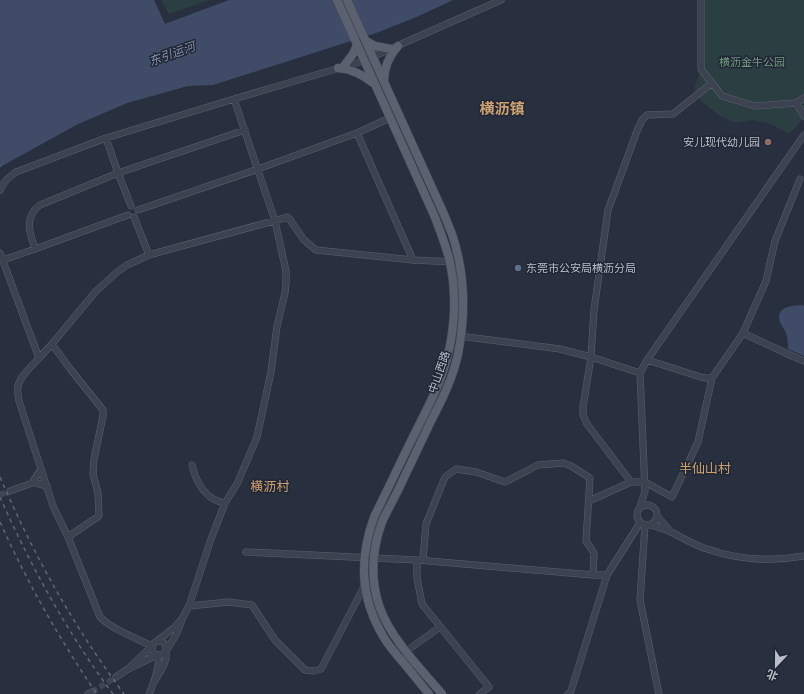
<svg xmlns="http://www.w3.org/2000/svg" width="804" height="694" font-family="Ubuntu,'Noto Sans SC',sans-serif">
	<style>
		.green { fill: #2b3e42 }
		.water { fill: #404c67 }
		.lines { fill: none; stroke-linecap: round; stroke-linejoin: round }
		.minor-tunnel { stroke: #3e4555; stroke-width: 6; stroke-dasharray: 6 3; stroke-linecap: butt }
		.minor-casing { stroke: #5a606d; stroke-width: 7 }
		.major-casing { stroke: #464b59; stroke-width: 9 }
		.minor { stroke: #3c4250; stroke-width: 6 }
		.major { stroke: #5b616f; stroke-width: 8 }
		.rail { stroke: #5f6676; stroke-width: 1.5; stroke-dasharray: 4 4; stroke-linecap: butt }
		.education-dot { fill: #8d6e63; stroke: #212735; stroke-width: 1.5 }
		.service-dot { fill: #5c6f8a; stroke: #212735; stroke-width: 1.5 }
		.labels { text-anchor: middle; stroke-width: 3; stroke-linejoin: round; paint-order: stroke }
		.park-label { font-size: 11px; fill: #72997f; stroke: #212735 }
		.poi-label { font-size: 11px; fill: #b9beca; stroke: #212735; text-anchor: end }
		.street-label { font-size: 11px; fill: #b9beca; stroke: #212735 }
		.water-label { font-size: 12px; font-style: italic; fill: #8391af; stroke: #212735 }
		.quarter-label { font-size: 13px; fill: #cda271; stroke: #212735 }
		.district-label { font-size: 15px; font-weight: bold; fill: #cda271; stroke: #212735 }
	</style>
	<rect width="100%" height="100%" fill="#283040"/>
	<path class="green" d="M161,0H210L169,14Z
		M701,0H804V118L789,134L771,124L753,120L735,123L720,116L701,101L694,89L701,69Z"/>
	<path class="water" d="M0,0H154L165,24L229,0H453L449,2L414,18L376,33L213,85L188,86L127,103L76,125L2,166L0,168Z
		M801,305L804,306V356L788,349C788,344 788,339 786,333C785,329 781,326 780,322C775,307 791,306 801,305Z"/>
	<g class="lines">
		<path class="minor-tunnel" d="M0,495L10,491
			M92,692L116,677"/>
		<defs>
			<path id="minor" d="M701,0V69L722,96L755,106L796,103L804,98
				M796,103L804,116
				M357,133L413,260
				M106,138L118,173L131,206
				M0,190C4,181 8,178 16,172L106,138L234,99L363,61L501,0
				M138,210L258,169L357,133L390,118
				M134,217L149,255
				M35,249C30,233 23,218 40,205L118,173L245,130
				M0,253L39,358C33,365 20,376 18,386C17,391 18,396 19,401L53,506L68,537L100,617C113,630 136,638 152,646L128,669
				M3,260L35,249L128,215
				M743,333L792,356L804,361
				M451,335L560,349L591,357L640,373
				M52,344L96,291L116,273L127,265L149,255L288,217L304,240L316,250L413,260L454,262
				M39,358L52,344L71,370L103,410V416L94,459L93,474L98,493L99,516L68,537
				M647,360L704,378H712L743,333L766,281L775,241L800,179
				M712,378L698,442L672,497L645,482H631L587,424L583,415V407L591,357L594,310L608,210L637,131L642,120L647,115L673,114L712,83
				M192,465C196,483 206,500 225,503
				M41,469L32,483H36L47,486
				M10,491L32,483
				M589,501L631,482
				M637 515a10 10 0 1 1 20 0a10 10 0 1 1-20 0Z
				M640,507L645,491L640,373L647,360L804,135
				M657,516L670,531
				M645,525L640,600L659,694
				M651,525C657,527 665,529 671,532C683,538 694,545 707,549C739,560 771,562 804,556
				M246,552L417,560L593,575H607
				M417,560V578L422,604L489,687L480,694
				M423,560L426,524L445,477L456,469L476,472L505,482L538,465L563,463L571,466L590,478L586,541L594,553L593,575
				M189,606L229,602L252,605L275,640L305,670L314,671L321,669L365,585
				M152 648a7 7 0 1 1 14 0a7 7 0 1 1-14 0Z
				M157,641L175,627L180,621
				M398,657L440,627
				M116,677L128,669L157,655C162,665 153,684 149,694
				M154,682L163,667L166,659V651L176,635L183,617L189,606L211,539L225,503L237,484L257,437L271,372L277,326L285,293L286,283V271L275,221L234,99
				M88,694L92,692
				M568,694L571,691L607,575L640,523"/>
			<path id="major" d="M337,0L434,215C440,230 445,244 449,258C458,296 455,338 442,375C435,395 424,414 415,433C401,461 388,489 374,517C359,559 360,597 383,636C388,645 395,653 402,661C411,672 420,683 429,694
				M347,0L443,212C446,219 449,227 452,234C465,273 466,314 458,354C453,378 442,400 431,421C421,442 411,463 401,484C395,497 388,509 382,522C372,550 370,580 380,608C391,639 421,669 442,694
				M366,41L375,46L391,49
				M344,66L353,54L357,45
				M338,68C352,69 362,74 373,83
				M384,81C384,67 389,56 398,46"/>
		</defs>
		<use href="#minor" class="minor-casing"/>
		<use href="#major" class="major-casing"/>
		<use href="#minor" class="minor"/>
		<use href="#major" class="major"/>
		<path class="rail" d="M0,477C33,554 74,627 124,694
			M0,497C30,565 68,634 113,694
			M0,522C20,566 43,610 69,651C78,666 87,680 97,694"/>
	</g>
	<circle class="education-dot" cx="768" cy="142" r="4"/>
	<circle class="service-dot" cx="518" cy="268" r="4"/>
	<g class="labels">
		<g class="park-label">
			<text x="752" y="66">横沥金牛公园</text>
		</g>
		<g class="poi-label">
			<text x="760" y="146">安儿现代幼儿园</text>
			<text x="526" y="272" text-anchor="start">东莞市公安局横沥分局</text>
		</g>
		<g class="street-label">
			<text transform="translate(439 372) rotate(-71)" y="4">中山西路</text>
		</g>
		<g class="water-label">
			<text transform="translate(172 54) rotate(-20)" y="4">东引运河</text>
		</g>
		<g class="quarter-label">
			<text x="705" y="473">半仙山村</text>
			<text x="270" y="491">横沥村</text>
		</g>
		<g class="district-label">
			<text x="502" y="114">横沥镇</text>
		</g>
	</g>
	<g transform="translate(776 666) rotate(202)" stroke="#212735" stroke-width="3" paint-order="stroke">
	<path d="M0-3L7 15L0 10L-7 15Z" fill="#b9beca"/>
	<text y="-6" font-size="11" font-weight="bold" text-anchor="middle" fill="#b9beca">北</text>
	</g>
</svg>
